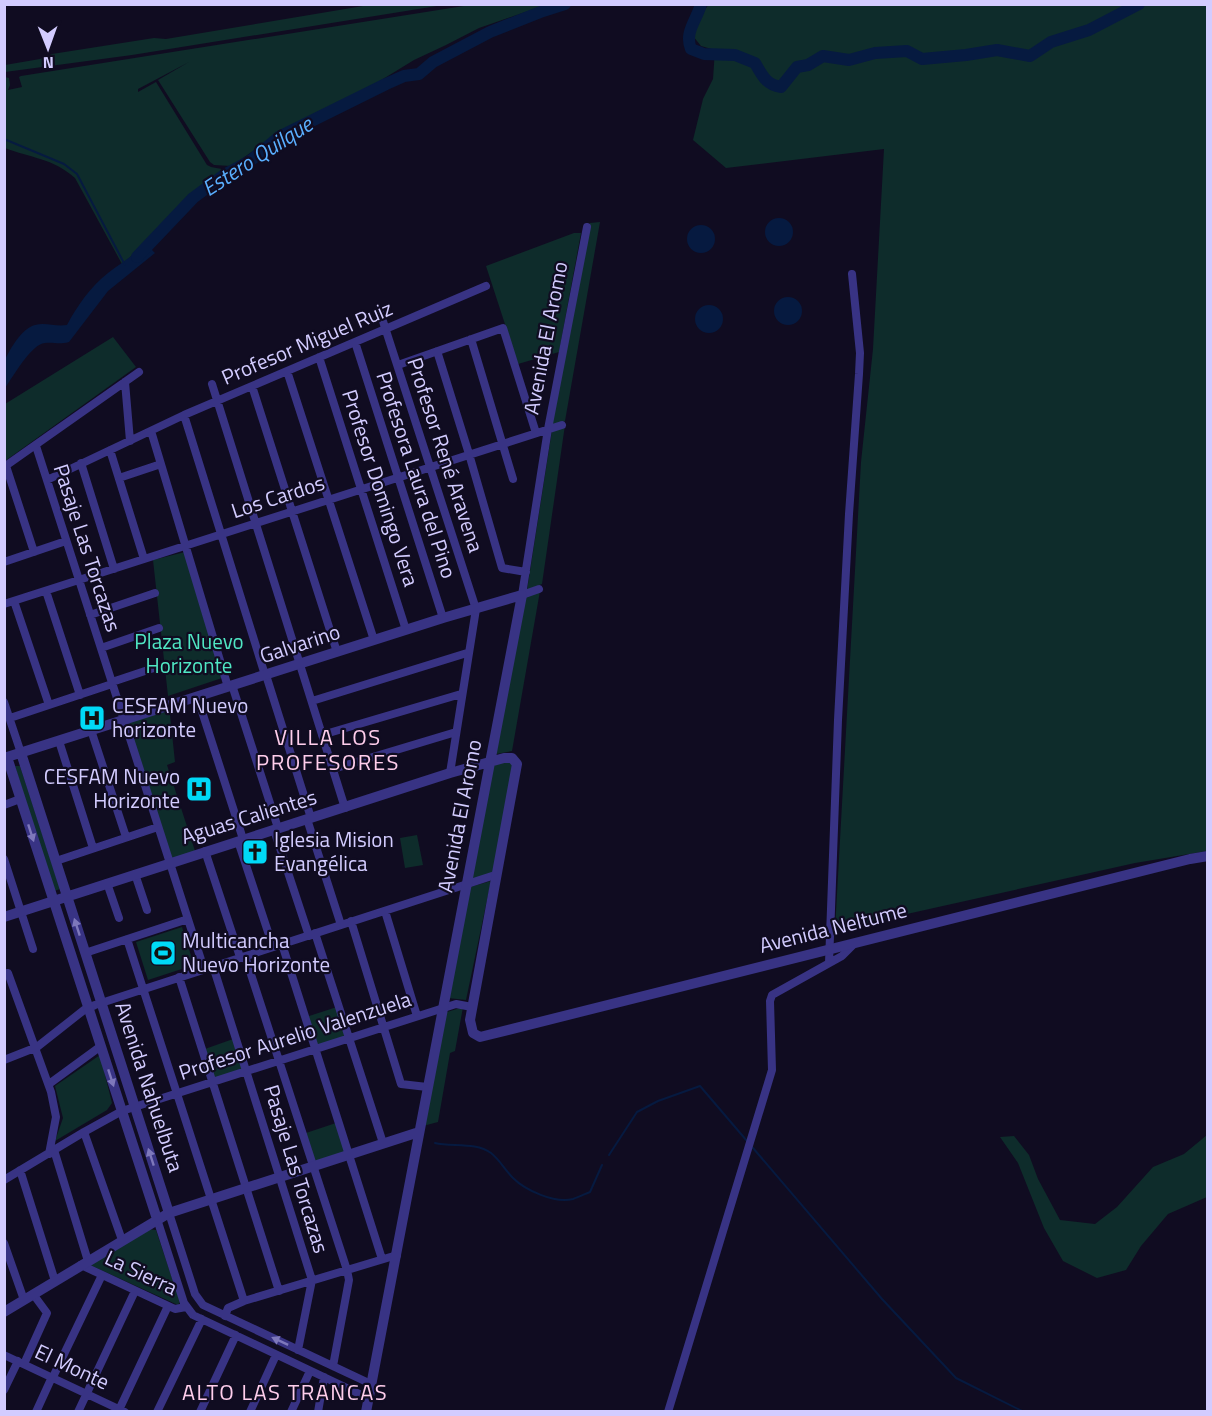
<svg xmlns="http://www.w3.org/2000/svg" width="1212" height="1416" font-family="'Titillium Web',sans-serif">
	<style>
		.green { fill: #0e2c2b }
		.water { fill: #061a40 }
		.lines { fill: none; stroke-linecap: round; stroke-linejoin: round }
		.stream { stroke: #061a40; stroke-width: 2 }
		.river { stroke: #061a40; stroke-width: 12 }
		.minor { stroke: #383384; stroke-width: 8 }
		.tertiary { stroke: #383384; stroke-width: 10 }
		.oneway { fill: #7e78bb }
		.labels { text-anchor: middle; stroke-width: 4.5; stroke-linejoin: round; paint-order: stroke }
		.street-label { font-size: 21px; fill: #d3ccff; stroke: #100c21 }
		.park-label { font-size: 21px; fill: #50e7c4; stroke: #100c21 }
		.poi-label { font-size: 21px; fill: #d3ccff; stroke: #100c21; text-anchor: start }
		.water-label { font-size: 22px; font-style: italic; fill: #5aafff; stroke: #100c21 }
		.neighbourhood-label { font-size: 22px; letter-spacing: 1.5px; fill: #ffceec; stroke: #100c21 }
	</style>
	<rect width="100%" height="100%" fill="#100c21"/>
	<path class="green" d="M375,4L443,5L132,55L5,72V65L40,59L52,54L154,38L166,39Z
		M709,4L1207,5V851L1135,863L835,930L861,462L873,349L884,149L726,168L693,140L703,99L713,79L715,50L701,46L693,36L697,21Z
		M470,5H546L479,28L446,45L414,60L365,90L317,112L278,134L231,166L214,165L210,162L158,80L189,62L138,89V92L156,82L207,165L211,167L227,170L190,196L158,233L122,264L75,178C53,158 30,158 5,148V77L9,78L10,85L8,90L22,87L19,77L21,76Z
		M600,222L565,421L552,426L590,223Z
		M574,233H581L559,352L518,364L486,266Z
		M113,337L136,367L5,461V404Z
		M565,425L542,584L527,590L552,430Z
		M185,552L222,678L168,696L153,560Z
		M540,591L512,751L496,754L525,597Z
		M169,705L175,762L167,765L196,854L170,862L124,719Z
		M516,761L495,875L467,884L490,762Z
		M15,766H20L60,889L54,891Z
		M417,835L423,865L405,868L400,838Z
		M491,881L466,1000L448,998L470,887Z
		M182,927L194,965L148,980L136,942Z
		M340,1006L350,1038L316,1048L306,1017Z
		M463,1007L455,1051L450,1053L438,1122L423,1126L444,1013Z
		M236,1038L246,1071L212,1082L202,1050Z
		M100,1055L112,1103L107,1110L55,1141L63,1118L55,1086Z
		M339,1122L349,1154L313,1166L303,1134Z
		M1207,1135V1197L1168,1214L1141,1246L1126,1270L1097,1278L1063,1261L1044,1228L1018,1163L1000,1137L1014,1136L1029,1155L1038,1179L1060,1220L1095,1224L1117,1207L1153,1167L1184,1154Z
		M148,1229L156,1230L180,1302L178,1305L90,1265Z"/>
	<path class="water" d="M765 232a14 14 0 1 1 28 0a14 14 0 1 1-28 0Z
		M687 239a14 14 0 1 1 28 0a14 14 0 1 1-28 0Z
		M146,244L155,253L108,291L69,342C58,345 55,342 45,343C31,344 13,377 5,388C4,380 2,368 5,360C10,349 22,328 35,325C46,322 55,327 67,325C77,306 91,286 108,273C121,263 134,255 146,244Z
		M774 311a14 14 0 1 1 28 0a14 14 0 1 1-28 0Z
		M695 319a14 14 0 1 1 28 0a14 14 0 1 1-28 0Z"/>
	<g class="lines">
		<path class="stream" d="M4,139L64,164L77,174L125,265
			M435,1143C452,1147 476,1142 491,1153C499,1159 505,1170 513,1178C525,1190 555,1204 573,1199C579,1197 585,1194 590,1192L602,1165
			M753,1148L882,1299L956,1378L1024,1412
			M609,1155L637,1112L658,1101L700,1086L747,1141"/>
		<path class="river" d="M701,4C697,20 684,32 691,49L704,54L735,55L755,63C762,75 766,85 781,87L797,67L808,65L823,56L849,60L875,53L907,51L922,59L966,55L997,50L1030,56L1051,42L1089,30L1139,4
			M137,257L193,198L224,175L250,161L279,137L386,84L404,76L419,74L433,62L490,32L543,11L565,4"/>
		<path class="minor" d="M380,312L476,609L450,773
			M471,339L513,479
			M355,342L443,618
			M437,351L469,454L502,568L526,572
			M319,357L406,630
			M398,365L503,328L536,433
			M287,371L374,640
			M125,382L130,441
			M212,384L345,808
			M252,386L337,652
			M184,415L265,675
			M151,431L228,687
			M36,446L204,969
			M110,450L144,559
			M81,463L114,569
			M6,466L34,552
			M4,467L139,372
			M119,478L161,464
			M47,480L184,415L486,286
			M4,562L66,541
			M539,589L522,595L548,429L587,227
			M46,591L80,695
			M14,601L49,705
			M4,604L562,425
			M90,615L155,593
			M101,648L159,628
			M266,675L311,818
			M112,682L157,667
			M232,685L278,828
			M197,696L243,839
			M312,701L467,653
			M4,702L21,753
			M10,718L112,684
			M91,730L126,837
			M322,735L461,694
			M59,741L93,848
			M333,769L456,732
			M4,805L20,799
			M307,819L341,925
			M274,830L309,936
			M238,841L273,947
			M205,851L240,957
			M4,859L33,949
			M56,861L158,827
			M135,874L147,910
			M107,883L119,918
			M385,911L417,1016
			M351,921L401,1084L427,1087
			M315,933L383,1143
			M127,939L244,1301
			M282,944L382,1259
			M85,953L188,919
			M245,956L347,1270L349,1280L333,1366
			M829,963L838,720L849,514L859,374L860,353L852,274
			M213,966L312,1280L298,1350
			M4,974L8,973L51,1092L56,1117L49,1154
			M179,977L279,1291
			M4,1060L37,1047L84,1010L95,1005L495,875
			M49,1084L101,1046
			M84,1132L122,1240
			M54,1150L88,1261
			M20,1170L55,1281
			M4,1180L84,1132L122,1111L456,1004L472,1007
			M169,1213L195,1294L203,1305L371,1384
			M157,1219L184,1303L193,1315L368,1398
			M4,1243L24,1300
			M81,1265L175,1309L186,1307
			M225,1316L228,1308L244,1301L397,1255
			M4,1355L125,1412
			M24,1364L47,1313L33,1294
			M53,1377L102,1275
			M4,1390L18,1361
			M36,1412L52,1377
			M78,1412L135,1291
			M118,1412L168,1306
			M157,1412L202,1319
			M200,1412L236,1335
			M250,1412L276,1355
			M291,1412L310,1371
			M318,1412L324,1377
			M668,1412L772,1070L770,1001L772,995L842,956L853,945"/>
		<path class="tertiary" d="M21,753L169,1213
			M7,757L157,1219
			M4,758L443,618L522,595L366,1412
			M4,917L450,773L504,758H512L517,764L470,1020L473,1033L480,1037L1190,859L1208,856
			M4,1312L169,1213L419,1132"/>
	</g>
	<defs><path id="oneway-solid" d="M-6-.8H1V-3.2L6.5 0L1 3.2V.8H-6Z" transform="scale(1.5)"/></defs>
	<g class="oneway">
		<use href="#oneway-solid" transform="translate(31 833) rotate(72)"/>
		<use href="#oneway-solid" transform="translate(77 927) rotate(-108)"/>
		<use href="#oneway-solid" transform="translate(111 1078) rotate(72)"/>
		<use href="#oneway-solid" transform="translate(151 1157) rotate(-108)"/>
		<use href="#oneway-solid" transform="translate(280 1341) rotate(-155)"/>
	</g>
	<defs>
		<symbol id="hospital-square" viewBox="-11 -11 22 22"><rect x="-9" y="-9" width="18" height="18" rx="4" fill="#00d9f7" stroke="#100c21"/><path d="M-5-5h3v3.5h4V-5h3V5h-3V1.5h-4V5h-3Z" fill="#111"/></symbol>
		<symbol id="church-square" viewBox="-11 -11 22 22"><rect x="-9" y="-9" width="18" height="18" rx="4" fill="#00d9f7" stroke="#100c21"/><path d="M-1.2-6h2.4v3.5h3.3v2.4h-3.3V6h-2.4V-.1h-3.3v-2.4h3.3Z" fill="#111"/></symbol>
		<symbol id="stadium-square" viewBox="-11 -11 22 22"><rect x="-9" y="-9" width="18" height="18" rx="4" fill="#00d9f7" stroke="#100c21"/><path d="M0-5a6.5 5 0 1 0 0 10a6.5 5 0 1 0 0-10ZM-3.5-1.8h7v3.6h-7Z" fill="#111"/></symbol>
	</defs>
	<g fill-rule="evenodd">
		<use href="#hospital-square" x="77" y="703" width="30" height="30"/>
		<use href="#hospital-square" x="184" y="774" width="30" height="30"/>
		<use href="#church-square" x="240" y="837" width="30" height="30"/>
		<use href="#stadium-square" x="148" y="938" width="30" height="30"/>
	</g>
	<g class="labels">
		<g class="street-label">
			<text transform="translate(546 338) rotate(-79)" y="7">Avenida El Aromo</text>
			<text transform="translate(307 343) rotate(-23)" y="7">Profesor Miguel Ruiz</text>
			<text transform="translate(445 455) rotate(72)" y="7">Profesor René Aravena</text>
			<text transform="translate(416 475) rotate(72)" y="7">Profesora Laura del Pino</text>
			<text transform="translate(380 488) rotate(72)" y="7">Profesor Domingo Vera</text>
			<text transform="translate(278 497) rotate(-18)" y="7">Los Cardos</text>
			<text transform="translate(87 548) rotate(72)" y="7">Pasaje Las Torcazas</text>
			<text transform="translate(300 644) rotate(-18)" y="7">Galvarino</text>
			<text transform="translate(460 816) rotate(-79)" y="7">Avenida El Aromo</text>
			<text transform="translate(249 817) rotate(-17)" y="7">Aguas Calientes</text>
			<text transform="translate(833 928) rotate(-14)" y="7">Avenida Neltume</text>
			<text transform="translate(295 1036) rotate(-18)" y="7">Profesor Aurelio Valenzuela</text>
			<text transform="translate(149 1087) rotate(72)" y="7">Avenida Nahuelbuta</text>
			<text transform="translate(296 1169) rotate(73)" y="7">Pasaje Las Torcazas</text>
			<text transform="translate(141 1273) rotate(25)" y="7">La Sierra</text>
			<text transform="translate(72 1367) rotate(25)" y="7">El Monte</text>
		</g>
		<g class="park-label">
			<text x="189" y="649">Plaza Nuevo<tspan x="189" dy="24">Horizonte</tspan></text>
		</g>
		<g class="poi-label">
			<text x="112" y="713">CESFAM Nuevo<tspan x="112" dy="24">horizonte</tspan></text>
			<text x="180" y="784" text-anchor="end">CESFAM Nuevo<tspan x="180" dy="24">Horizonte</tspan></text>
			<text x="274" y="847">Iglesia Mision<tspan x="274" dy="24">Evangélica</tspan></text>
			<text x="182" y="948">Multicancha<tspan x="182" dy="24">Nuevo Horizonte</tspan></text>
		</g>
		<g class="water-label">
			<text transform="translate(257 156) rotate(-33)" y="8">Estero Quilque</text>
		</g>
		<g class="neighbourhood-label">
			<text x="328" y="745">VILLA LOS<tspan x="328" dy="25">PROFESORES</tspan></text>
			<text x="285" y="1400">ALTO LAS TRANCAS</text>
		</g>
	</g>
	<rect width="1212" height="1416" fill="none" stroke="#d3ccff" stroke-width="12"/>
	<g transform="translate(48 48) rotate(179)" stroke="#100c21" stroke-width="4.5" paint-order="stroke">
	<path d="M0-4.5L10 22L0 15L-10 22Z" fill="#d3ccff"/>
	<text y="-9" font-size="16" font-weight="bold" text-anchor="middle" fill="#d3ccff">N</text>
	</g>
</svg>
